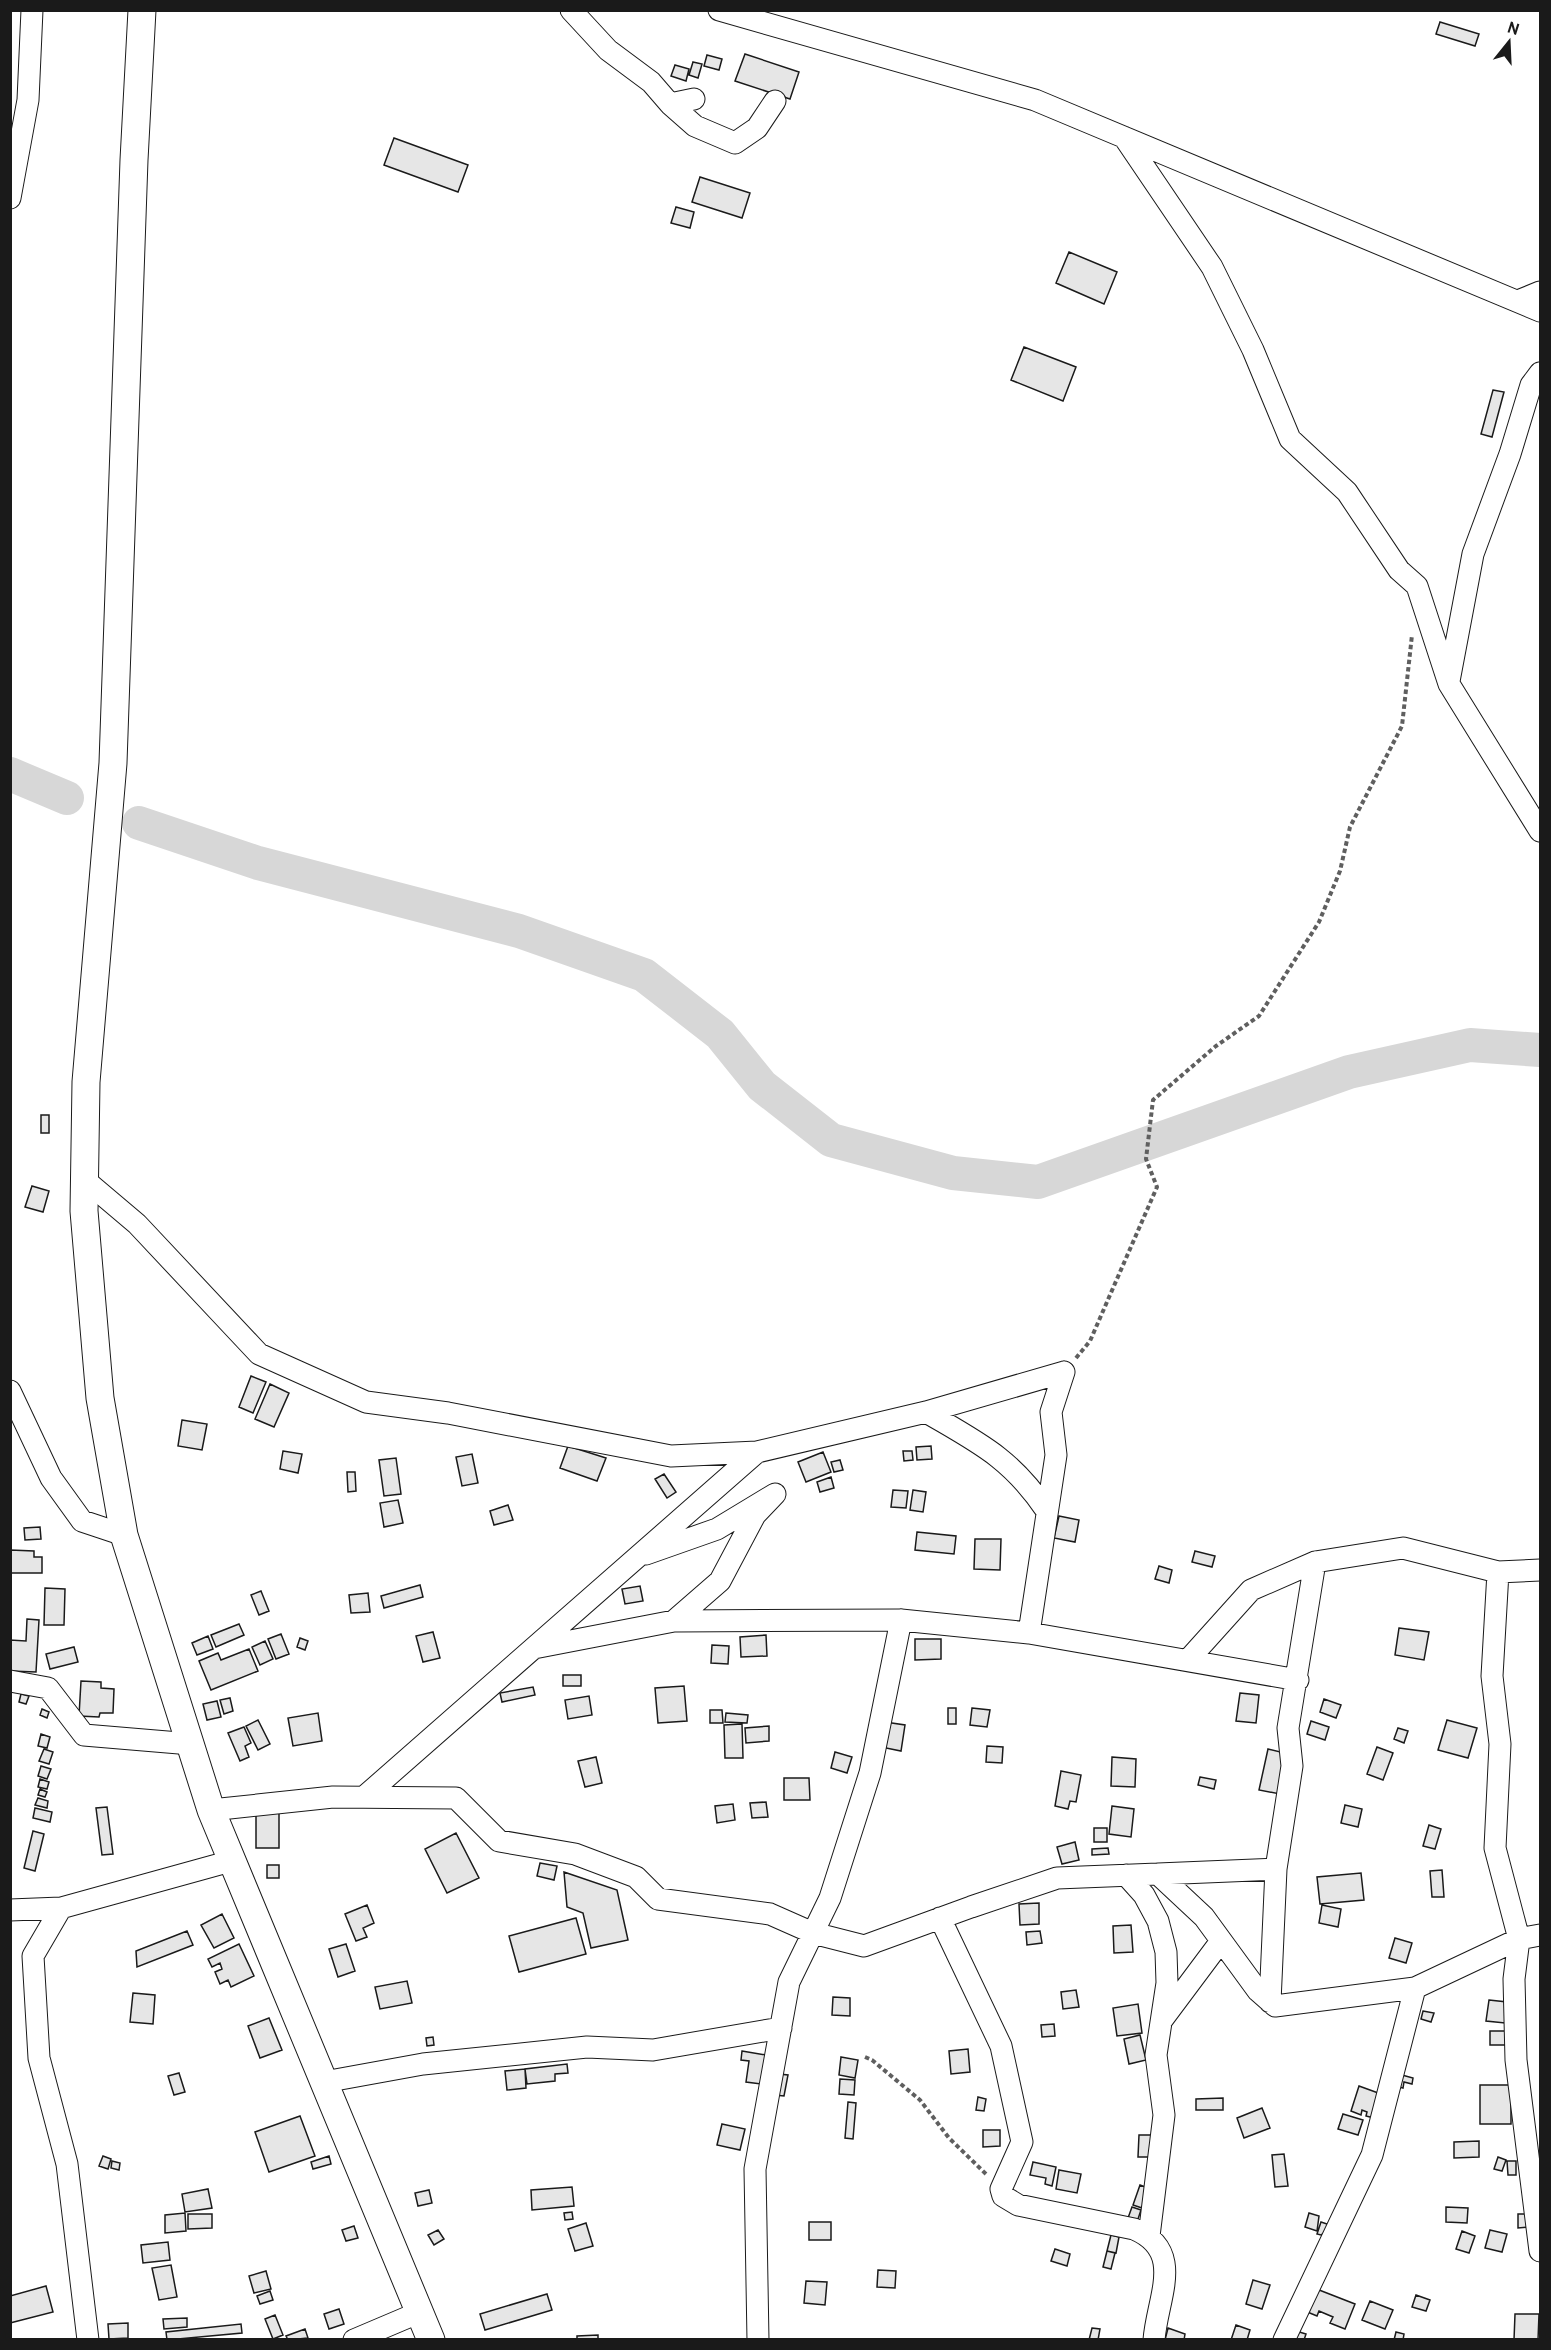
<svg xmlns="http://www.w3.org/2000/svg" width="1551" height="2350" font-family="Overpass,sans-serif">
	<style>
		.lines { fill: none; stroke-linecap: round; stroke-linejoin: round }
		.river { stroke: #d7d7d7; stroke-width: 34 }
		.building { fill: #e6e6e6; stroke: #1a1a1a; stroke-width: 1.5 }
		.minor-casing { stroke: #1a1a1a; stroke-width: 23 }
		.major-casing { stroke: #1a1a1a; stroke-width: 29 }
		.path { stroke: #5f5f5f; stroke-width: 4; stroke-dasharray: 4.5 3; stroke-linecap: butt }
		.minor { stroke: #fff; stroke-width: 21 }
		.major { stroke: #fff; stroke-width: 27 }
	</style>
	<rect width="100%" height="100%" fill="#fff"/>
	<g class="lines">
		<path class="river" d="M10,774L67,798
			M139,823L258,863L519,931L644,975L720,1034L762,1086L831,1140L953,1173L1038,1182L1349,1072L1470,1045L1540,1050"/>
	</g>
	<path class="building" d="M1440,22L1479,34L1475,46L1436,34Z
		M745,54L799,72L790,99L735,81Z
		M707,55L722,59L719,70L704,66Z
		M693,62L702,64L698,78L689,75Z
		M675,65L689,69L686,81L671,76Z
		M394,138L468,165L458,192L384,165Z
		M700,177L750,193L742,218L692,202Z
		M676,207L694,212L690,228L671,223Z
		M1069,252L1117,272L1104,304L1056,283Z
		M1024,347L1076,367L1063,401L1011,380Z
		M1493,390L1504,392L1492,437L1481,434Z
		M41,1115H49V1133H41Z
		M32,1186L49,1191L43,1212L25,1207Z
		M251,1376L266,1382L253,1413L239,1407Z
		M270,1384L289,1393L274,1427L255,1419Z
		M182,1420L207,1424L202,1450L178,1446Z
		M568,1446L606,1458L597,1481L560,1468Z
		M931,1446L932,1459L917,1460L916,1447Z
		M283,1451L302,1454L298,1473L280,1469Z
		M903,1451H912L913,1460L904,1461Z
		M823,1452L831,1472L806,1482L798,1462Z
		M472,1454L478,1483L462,1486L456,1457Z
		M396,1458L401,1494L384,1496L379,1460Z
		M840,1460L843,1470L834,1472L831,1462Z
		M347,1472H355L356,1491L348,1492Z
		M664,1474L676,1492L667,1498L655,1479Z
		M831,1477L834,1488L820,1492L817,1482Z
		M893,1490L908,1491L906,1508L891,1507Z
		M913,1490L926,1492L923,1512L910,1510Z
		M398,1500L403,1523L384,1527L380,1503Z
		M508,1505L513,1520L494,1525L490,1511Z
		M1059,1516L1079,1520L1075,1542L1054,1538Z
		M40,1527L41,1539L25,1540L24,1528Z
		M917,1532L956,1536L954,1554L915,1550Z
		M975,1539H1001L1000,1570L974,1569Z
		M10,1550L34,1551V1557H42V1573H10Z
		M1195,1551L1215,1556L1212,1567L1192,1562Z
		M1159,1566L1172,1570L1169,1583L1155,1579Z
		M420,1585L423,1597L384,1608L381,1596Z
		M640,1586L643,1601L625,1604L622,1589Z
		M45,1588L65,1589L64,1625H44Z
		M261,1591L269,1611L259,1615L251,1595Z
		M368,1593L370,1612L351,1613L349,1595Z
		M27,1619L39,1620L36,1672L10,1671V1640L26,1641Z
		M239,1624L244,1635L216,1647L211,1635Z
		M1399,1628L1429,1632L1424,1660L1395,1655Z
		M433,1632L440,1658L423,1662L416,1636Z
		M281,1634L289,1654L276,1659L268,1639Z
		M766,1635L767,1656L741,1657L740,1637Z
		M208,1636L213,1649L197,1655L192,1643Z
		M300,1638L308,1641L305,1650L297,1647Z
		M915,1639H941V1659L915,1660Z
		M265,1641L273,1659L260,1665L252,1647Z
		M712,1645L729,1646L728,1664L711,1663Z
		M74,1647L78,1662L50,1669L46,1654Z
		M249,1649L258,1671L211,1690L199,1661L218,1653L221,1660Z
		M563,1675H581V1686H563Z
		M81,1681L101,1682V1688L114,1689L113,1713H100L99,1717L79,1716Z
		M684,1686L687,1721L658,1723L655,1688Z
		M533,1687L535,1695L502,1702L500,1693Z
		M1240,1693L1259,1695L1256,1723L1236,1721Z
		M21,1694L29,1696L26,1704L19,1702Z
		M589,1696L592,1715L568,1719L565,1700Z
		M230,1698L233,1711L224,1714L220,1700Z
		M1324,1699L1341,1705L1336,1718L1320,1712Z
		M217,1701L221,1717L207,1720L203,1704Z
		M948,1708H956V1724H948Z
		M972,1708L990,1710L987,1727L970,1725Z
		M42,1709L49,1712L47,1718L40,1715Z
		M710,1710H722L723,1723H710Z
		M318,1713L322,1741L293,1746L288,1718Z
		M726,1713L748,1715L747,1723L725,1722Z
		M258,1720L270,1744L258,1750L246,1726Z
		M1447,1720L1477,1728L1468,1758L1438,1750Z
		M1311,1721L1329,1727L1325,1740L1307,1734Z
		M885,1722L905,1725L901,1751L881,1747Z
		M742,1724L743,1758H725L724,1725Z
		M769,1726V1741L746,1743L745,1728Z
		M244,1727L251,1743L245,1746L249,1757L240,1761L228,1733Z
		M1398,1728L1408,1731L1404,1743L1394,1739Z
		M41,1734L50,1737L47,1748L38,1746Z
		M987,1746L1003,1747L1002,1763L986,1762Z
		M1377,1747L1393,1753L1383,1780L1367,1774Z
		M44,1749L53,1752L49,1764L39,1761Z
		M1268,1749L1289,1754L1280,1794L1259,1790Z
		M835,1752L852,1757L847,1773L831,1768Z
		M596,1757L602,1783L585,1787L578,1761Z
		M1112,1757L1136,1759L1135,1787L1111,1786Z
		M41,1766L51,1769L47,1779L38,1776Z
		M1061,1771L1081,1775L1076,1802L1070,1801L1068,1809L1055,1806Z
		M1200,1777L1216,1780L1214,1789L1198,1785Z
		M784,1778H809L810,1800H784Z
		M40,1779L49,1782L47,1789L38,1787Z
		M40,1789L47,1792L45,1797L38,1795Z
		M38,1798L48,1801L47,1808L35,1805Z
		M766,1802L768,1817L752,1818L750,1803Z
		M733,1804L735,1820L717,1823L715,1806Z
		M1345,1805L1362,1809L1358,1827L1341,1823Z
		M1112,1806L1134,1809L1131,1837L1109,1834Z
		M107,1807L113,1854L102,1855L96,1808Z
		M35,1808L52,1812L50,1822L33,1818Z
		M256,1810L279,1811V1848H256Z
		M1429,1825L1441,1829L1435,1849L1423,1846Z
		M1094,1828H1107V1842H1094Z
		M33,1831L44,1834L35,1871L24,1868Z
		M456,1833L479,1878L447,1893L425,1849Z
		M1075,1842L1079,1860L1062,1864L1057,1847Z
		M1108,1848L1109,1854L1092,1855V1849Z
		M540,1863L557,1866L554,1880L537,1876Z
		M267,1865H279V1878H267Z
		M1442,1870L1444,1897H1432L1430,1871Z
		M564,1872L617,1890L628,1940L591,1948L583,1913L567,1907Z
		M1361,1873L1364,1900L1320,1904L1317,1877Z
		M1039,1903V1924L1020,1925L1019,1904Z
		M367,1905L374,1923L363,1928L367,1937L356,1941L345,1914Z
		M1322,1905L1341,1909L1338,1927L1319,1923Z
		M222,1914L234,1938L214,1948L201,1925Z
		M576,1918L586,1954L519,1972L509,1936Z
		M1131,1925L1133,1952L1114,1953L1113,1926Z
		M187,1931L193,1945L137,1967L136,1951Z
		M1040,1931L1042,1943L1027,1945L1026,1932Z
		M1395,1938L1412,1943L1406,1963L1389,1958Z
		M239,1944L254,1976L231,1987L228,1980L220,1984L215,1972L222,1969L220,1963L212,1967L208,1959Z
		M346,1944L355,1971L338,1977L329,1949Z
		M407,1981L412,2003L380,2009L375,1987Z
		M1076,1990L1079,2007L1063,2009L1061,1992Z
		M133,1993L155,1995L153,2024L130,2022Z
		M833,1997L850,1998V2016L832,2015Z
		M1489,2000L1507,2002L1505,2023L1486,2021Z
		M1138,2004L1142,2033L1117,2036L1113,2008Z
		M1423,2011L1434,2013L1431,2022L1421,2019Z
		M269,2018L282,2050L260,2058L248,2026Z
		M1054,2024L1055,2036L1042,2037L1041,2025Z
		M1490,2031H1508V2045H1490Z
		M1140,2035L1146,2060L1129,2064L1124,2039Z
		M433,2037L434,2045L427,2046L426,2038Z
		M968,2049L970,2072L951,2074L949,2051Z
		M742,2051L766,2055L761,2084L746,2082L749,2061L741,2060Z
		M841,2057L858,2060L855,2078L839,2075Z
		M567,2064L568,2073L555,2074V2081L527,2084L525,2069Z
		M525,2069L526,2088L507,2090L505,2071Z
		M179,2073L185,2092L174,2095L168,2076Z
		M779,2074L788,2075L784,2096L775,2095Z
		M1402,2075L1413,2078L1412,2084L1404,2082L1403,2088L1399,2087Z
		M840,2079L855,2080L854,2095L839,2094Z
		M1480,2085H1511V2124H1480Z
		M1359,2086L1381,2094L1374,2118L1366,2116L1367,2112L1362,2110L1361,2115L1351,2111Z
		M978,2097L986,2099L984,2111L976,2110Z
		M1223,2098V2110H1196V2099Z
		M848,2102L856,2103L853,2139L845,2138Z
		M1262,2108L1270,2128L1244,2138L1237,2118Z
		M1343,2114L1363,2120L1358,2135L1338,2129Z
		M300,2116L315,2156L269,2172L255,2132Z
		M722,2124L745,2129L740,2150L717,2145Z
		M983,2130H1000V2146L983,2147Z
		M1139,2135H1156L1155,2157H1138Z
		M1479,2141V2157L1454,2158V2142Z
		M1284,2154L1288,2186L1275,2187L1272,2155Z
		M103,2156L111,2159L108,2169L99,2166Z
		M329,2156L331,2164L313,2169L311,2162Z
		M1498,2157L1506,2160L1502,2171L1494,2169Z
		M112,2161L120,2163L119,2170L111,2168Z
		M1507,2161H1516V2175H1508Z
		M1033,2162L1056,2167L1052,2186L1045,2184L1046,2178L1030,2175Z
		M1059,2170L1081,2174L1077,2193L1056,2189Z
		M1140,2185L1148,2188L1142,2208L1133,2205Z
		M572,2187L574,2206L532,2210L531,2190Z
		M208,2189L212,2208L185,2212L182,2194Z
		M429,2190L432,2203L418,2206L415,2193Z
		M1132,2207L1141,2210L1137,2222L1128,2218Z
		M1446,2207L1468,2208L1467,2223L1446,2222Z
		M572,2212L573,2219L565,2220L564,2213Z
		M185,2213L186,2231L165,2233V2215Z
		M1309,2213L1319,2216L1317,2231L1305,2227Z
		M188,2214H212V2228L188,2229Z
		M1518,2214H1528V2227L1518,2228Z
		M809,2222H831V2240H809Z
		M1321,2222L1333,2226L1321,2235L1317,2234Z
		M586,2223L593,2246L575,2251L568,2229Z
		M354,2226L358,2238L346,2241L342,2230Z
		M438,2230L444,2239L434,2245L428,2235Z
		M1490,2230L1507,2234L1502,2252L1485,2248Z
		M1462,2231L1475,2236L1469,2253L1456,2249Z
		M1111,2235L1119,2237L1116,2253L1107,2251Z
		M168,2242L170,2260L143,2263L141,2245Z
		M1055,2249L1070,2254L1067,2266L1051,2261Z
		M1107,2251L1115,2253L1111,2269L1103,2267Z
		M171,2265L177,2297L159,2300L152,2268Z
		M878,2270L896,2271L895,2288L877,2287Z
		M266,2271L271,2289L254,2293L249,2276Z
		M1253,2280L1270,2285L1262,2309L1246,2304Z
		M806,2281L827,2282L825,2305L804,2303Z
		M46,2286L53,2312L10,2323V2296Z
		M1314,2288L1355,2304L1345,2329L1330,2323L1333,2317L1319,2311L1317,2316L1305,2311Z
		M270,2291L273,2300L260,2304L257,2296Z
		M547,2294L552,2310L485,2330L480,2314Z
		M1416,2295L1430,2300L1426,2311L1412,2307Z
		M1370,2301L1393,2310L1385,2329L1362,2320Z
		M339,2309L344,2324L329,2329L324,2314Z
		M1515,2314H1539L1538,2340H1514Z
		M275,2315L283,2335L273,2339L265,2319Z
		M187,2318V2327L164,2329L163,2319Z
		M128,2323V2338L109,2339L108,2324Z
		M241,2324L242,2333L167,2340L166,2332Z
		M1236,2325L1250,2330L1247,2340H1231Z
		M1092,2328L1100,2329L1098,2340H1089Z
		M1168,2328L1185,2334L1184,2340H1165Z
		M305,2329L308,2338L288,2340L286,2336Z
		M1296,2331L1306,2334L1304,2340H1293Z
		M1396,2332L1404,2334L1403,2340H1394Z
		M598,2335V2340H577V2336Z"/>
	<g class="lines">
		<defs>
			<path id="minor" d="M571,10L608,50L651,82L670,104L695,126L735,143L757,128L775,101
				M719,10L1035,100L1540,311
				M670,104L694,99
				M1124,137L1212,267L1253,350L1290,439L1347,492L1399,570L1417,586L1449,684L1540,831
				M10,198L28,100L32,10
				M1518,301L1540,292
				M1449,681L1473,554L1510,454L1531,385L1540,373
				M85,1180L137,1224L259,1354L366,1402L448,1413L671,1456L757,1452
				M10,1391L51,1478L82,1521L124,1535
				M926,1412C979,1443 1011,1458 1046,1510
				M646,1554L717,1529L775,1494L755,1515L720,1581L674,1621
				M1498,1572L1540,1570
				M1029,1633L1056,1455L1051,1412L1064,1372
				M534,1648L674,1621L901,1620L1029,1633L1298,1680
				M1188,1660L1251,1590L1315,1562L1403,1548L1498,1572L1492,1676L1500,1744L1495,1848L1519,1939L1514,1979L1516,2060L1540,2251
				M10,1681L48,1688L84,1735L191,1744
				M364,1797L757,1452L926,1412L1064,1372
				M211,1810L333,1797L456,1798L499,1841L575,1854L636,1877L658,1899L770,1914L813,1933L864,1946L971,1907L1057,1878L1158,1874L1204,1917L1258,1991L1275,2006L1415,1988
				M1158,1874L1276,1869
				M1126,1875L1144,1895L1158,1921L1166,1952L1167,1983L1156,2055L1164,2115L1149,2236
				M61,1908L33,1956L39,2058L67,2164L88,2340
				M10,1910L61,1908L231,1861
				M940,1918L1001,2046L1022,2142L1001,2189L1003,2196L1018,2205L1134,2229C1186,2251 1157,2298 1154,2340
				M1270,2002L1276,1869L1292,1766L1288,1728L1315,1562
				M1162,2020L1221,1941
				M324,2082L423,2064L587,2047L653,2050L781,2028
				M354,2340L420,2312
				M758,2340L755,2169L789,1982L830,1898L870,1773L901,1620
				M1284,2340L1372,2155L1415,1988L1519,1939L1540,1935"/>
			<path id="major" d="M142,10L134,160L113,763L86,1082L84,1211L100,1398L124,1535L211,1810L431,2340"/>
		</defs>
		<use href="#minor" class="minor-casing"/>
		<use href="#major" class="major-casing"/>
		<path class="path" d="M1076,1358L1090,1341L1157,1187L1146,1159L1153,1100L1216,1046L1259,1016L1319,922L1340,871L1350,827L1402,726L1412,635
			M865,2057L872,2060L920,2100L949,2138L988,2176"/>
		<use href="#minor" class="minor"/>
		<use href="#major" class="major"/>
	</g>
	<rect width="1551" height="2350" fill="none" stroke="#1a1a1a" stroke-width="24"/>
	<g transform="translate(1509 42) rotate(18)" stroke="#ffffff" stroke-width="4.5" paint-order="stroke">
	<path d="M0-4.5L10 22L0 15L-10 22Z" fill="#1a1a1a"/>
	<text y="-9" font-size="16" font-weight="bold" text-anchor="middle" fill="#1a1a1a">N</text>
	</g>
</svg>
